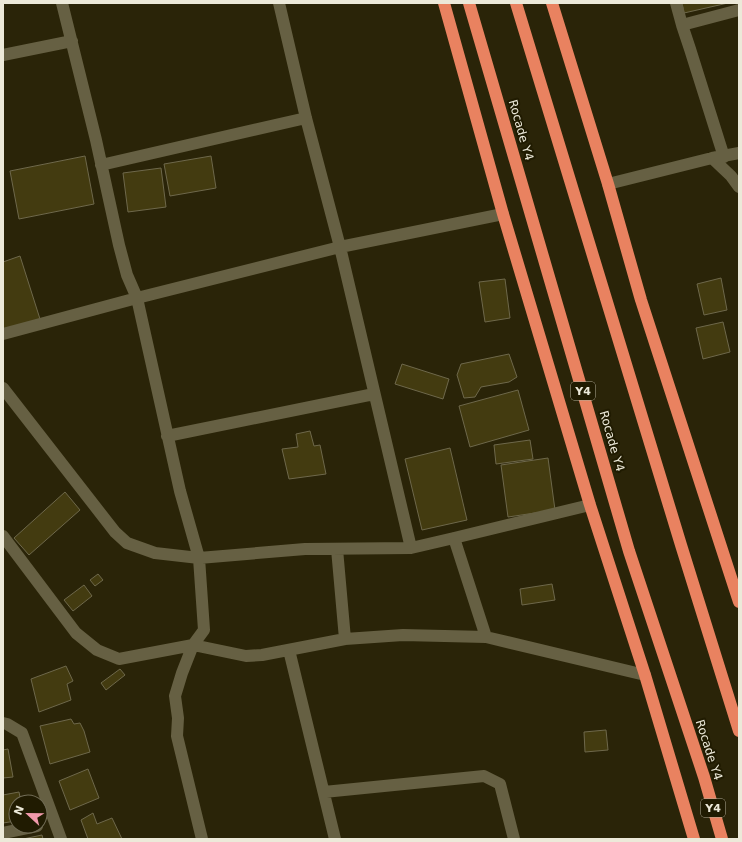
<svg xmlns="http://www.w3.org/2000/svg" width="742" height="842" font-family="'DejaVu Sans',sans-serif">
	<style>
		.building { fill: #433b10; stroke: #6e684b }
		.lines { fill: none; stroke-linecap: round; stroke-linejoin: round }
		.street { stroke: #666043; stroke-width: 12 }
		.highway { stroke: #e98260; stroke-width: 12 }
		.labels { text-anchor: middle; stroke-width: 4; stroke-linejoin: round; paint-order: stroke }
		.shield { fill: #201b01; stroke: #afab98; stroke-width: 1 }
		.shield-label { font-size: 11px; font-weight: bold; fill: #ece9d9 }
		.street-label { font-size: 12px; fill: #ece9d9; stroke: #201b01 }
	</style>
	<rect width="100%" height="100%" fill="#2a2408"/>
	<path class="building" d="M682,3H728L684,13Z
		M85,156L94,204L19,219L10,171Z
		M211,156L216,188L170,196L164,164Z
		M161,168L166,207L128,212L123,173Z
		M20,256L40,319L3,330V262Z
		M721,278L727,310L704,315L697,284Z
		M505,279L510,318L485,322L479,282Z
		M723,322L730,352L703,359L696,328Z
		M509,354L517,377L509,382L481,387L475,397L464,398L457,375L461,364Z
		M402,364L449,379L443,399L395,384Z
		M518,390L529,430L470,447L459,406Z
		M310,431L314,446L320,445L326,474L289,479L282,449L298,447L296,434Z
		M530,440L533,459L496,464L494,445Z
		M450,448L467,520L422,530L405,459Z
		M548,458L555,510L508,517L501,465Z
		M65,492L80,510L29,555L14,538Z
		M98,574L103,580L95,586L90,580Z
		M552,584L555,600L522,605L520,589Z
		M84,585L92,596L73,611L64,600Z
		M66,666L73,681L67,684L71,700L39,712L31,679Z
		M120,669L125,675L106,690L101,683Z
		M71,719L74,724L80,723L84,731L90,752L50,764L40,726Z
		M606,730L608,750L585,752L584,732Z
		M8,749L13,777L3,778V750Z
		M88,769L99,798L70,810L59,781Z
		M19,792L21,802H16V821L3,823V795Z
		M93,813L97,824L112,818L122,839H88L81,820Z
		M42,835L43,839H23Z"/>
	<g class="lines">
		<path class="street" d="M62,3L96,140L119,245L127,275L137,298L180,491L199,558L204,630L193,645L246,656L262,655L345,639L403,635L486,637L645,675
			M279,3L306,118L340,247L411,548
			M676,3L682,25L690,49L724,157
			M682,25L739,10
			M3,55L72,41
			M712,158L731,176L739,187
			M101,165L306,118
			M608,184L712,158L739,153
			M3,334L137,298L340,247L503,214
			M3,388L115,532L127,543L155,553L199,558L305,549L411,548L454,538L590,505
			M167,436L374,394
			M3,536L76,633L97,650L119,659L193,645L182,673L175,696L178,718L177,736L202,839
			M454,538L486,637
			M337,549L345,639
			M289,650L335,839
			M3,723L7,724L22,733L61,839
			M324,792L484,776L500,784L514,839
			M3,833L37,826"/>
		<path class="highway" d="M444,3L503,214L590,505L645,675L694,839
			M469,3L500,109L629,551L704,777L722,839
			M516,3L681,545L739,731
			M552,3L608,184L641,300L739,602"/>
	</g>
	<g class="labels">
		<g class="shield">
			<rect x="571" y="382" width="24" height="18" rx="3"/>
			<rect x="701" y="799" width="24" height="18" rx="3"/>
		</g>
		<g class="shield-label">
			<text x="583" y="395">Y4</text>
			<text x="713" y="812">Y4</text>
		</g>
		<g class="street-label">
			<text transform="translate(521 130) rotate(74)" y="4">Rocade Y4</text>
			<text transform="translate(612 441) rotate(74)" y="4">Rocade Y4</text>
			<text transform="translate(709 750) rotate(72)" y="4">Rocade Y4</text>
		</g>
	</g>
	<rect width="742" height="842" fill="none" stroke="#ece9d9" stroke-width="8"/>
	<g transform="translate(28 814) rotate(292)"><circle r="19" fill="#201b01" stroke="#726d57"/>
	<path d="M0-3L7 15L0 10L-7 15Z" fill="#f29aac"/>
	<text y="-6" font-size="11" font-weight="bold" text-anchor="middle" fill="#ece9d9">N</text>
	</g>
</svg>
